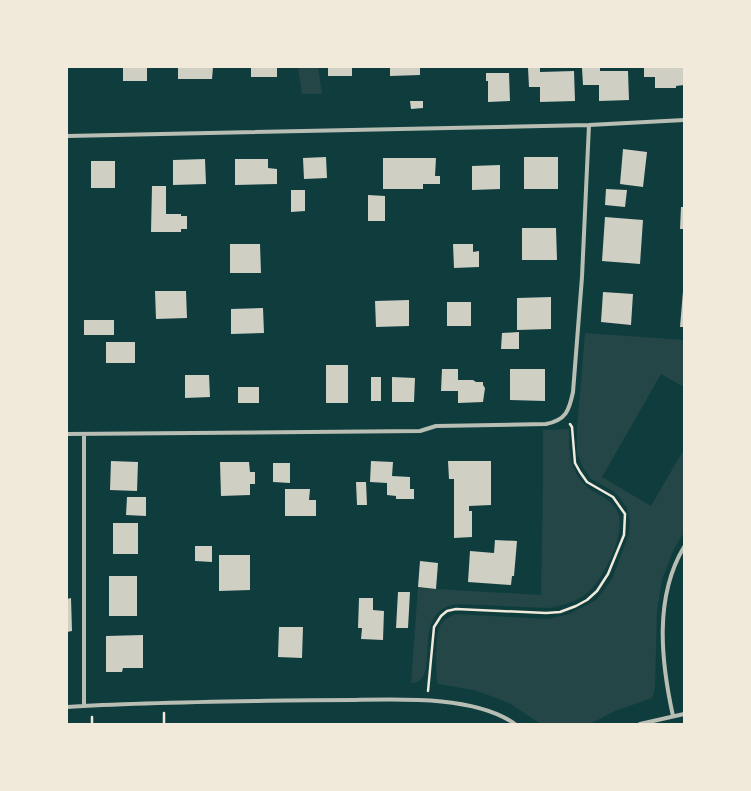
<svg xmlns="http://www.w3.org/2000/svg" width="751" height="791" font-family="'DejaVu Sans',sans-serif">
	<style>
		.green { fill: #244646 }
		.building { fill: #cfcfc3 }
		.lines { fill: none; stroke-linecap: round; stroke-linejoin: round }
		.path { stroke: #f1e9da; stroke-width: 2.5 }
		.minor { stroke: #b8beb3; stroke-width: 4 }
	</style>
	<rect width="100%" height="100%" fill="#0f3d3e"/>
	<path class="green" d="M298,67H318L322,94H302Z
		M585,333L684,340V387L661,374L602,477L651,506L684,449V532L673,551L662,580L657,611L655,688L652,698L615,711L590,724H541L509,703L488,695L473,690L438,684C435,674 436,641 438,631C440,622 448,617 456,614L548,619L569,614L596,600L601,594L612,579L629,534L630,521L627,508L619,497L613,491L591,479L582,466L577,452V429Z
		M569,429C569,457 570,477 596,493C606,498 613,502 618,513C626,533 604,580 587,593C577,602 561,606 548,608L458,604C406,610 445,682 411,683L418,588L541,595L543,485V430Z"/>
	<path class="building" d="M123,67H147V81H123Z
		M178,67H213L212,79H178Z
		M251,67H277V77H251Z
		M328,67H352V76H328Z
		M390,67H420V75L390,76Z
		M600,67V71H628L629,100L599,101V85H583L582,68Z
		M644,67H684V85L676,86V88H655V77H644Z
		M528,68H540V72L574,71L575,101L540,102V87H529Z
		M486,73H509L510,101L488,102V81H486Z
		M410,101H423V108L411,109Z
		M623,149L647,152L643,187L620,184Z
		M326,157L327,178L304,179L303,158Z
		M524,157H558V189H524Z
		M383,158H436L435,176H440V184H423V189H383Z
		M205,159L206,184L173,185V160Z
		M235,159H268V168L277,169V184L235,185Z
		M91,161H115V188H91Z
		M500,165V189L472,190V166Z
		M152,186H166V214H181V216H187V229H181V232H151Z
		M606,189L627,190L625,207L605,205Z
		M291,190H305V211L291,212Z
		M368,195L385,196V221H368Z
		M681,207H684V229H680Z
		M605,217L643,220L640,264L602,261Z
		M522,228H556L557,260H522Z
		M230,244H260L261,273H230Z
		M453,244H473V252L479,251V267L454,268Z
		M155,291H186L187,318L156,319Z
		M683,291H684V327H680Z
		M603,292L633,294L631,325L601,322Z
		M551,297V329L517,330V298Z
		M409,300V326L376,327L375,301Z
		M447,302H471V326H447Z
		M263,308L264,333L231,334V309Z
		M84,320H114V335H84Z
		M519,332V349H501L502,333Z
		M106,342H135V363H106Z
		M326,365H348V403H326Z
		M442,369H458V380H473L476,382H483V385L485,388L483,402L458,403V391H441Z
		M510,369H545V401L510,400Z
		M185,375H209L210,397L185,398Z
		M371,377H381V401H371Z
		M392,377L415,378L414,402H392Z
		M238,387H259V403H238Z
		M111,461L138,462L137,491L110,490Z
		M371,461L393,462L392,476L410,477V489H414V499H396V496L387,495V483L370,482Z
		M448,461H491V505L469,506V511H472V537L454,538V479H449Z
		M220,462H249L250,472H255V484H250V495L221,496Z
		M273,463H290V483L273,482Z
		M356,482H366L367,505H357Z
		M285,489H310L309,500H316V516H285Z
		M127,497H146V516L126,515Z
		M113,523H138V554H113Z
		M495,540L517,541L514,576H512L511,585L468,582L470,551L494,553Z
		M195,546H212V562L195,561Z
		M219,555H250V590L219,591Z
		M420,561L438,563L436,589L418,587Z
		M109,576H137V616H109Z
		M398,592H410L408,628H396Z
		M71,598L72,631L67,632V599Z
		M359,598H373V610L384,611L383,640L361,639L362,628H358Z
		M279,627H303L302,658L278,657Z
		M143,635V668H123L122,672H106V636Z"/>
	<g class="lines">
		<path class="path" d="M428,691L434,627L441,616L447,611L456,609L546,613L560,612L576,606L587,600L597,591L608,574L624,535L625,514L613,497L587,482L580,472L575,463L572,427L570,424
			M164,713V724
			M92,717V724"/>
		<path class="minor" d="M67,136L589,125L684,120
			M67,434L420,431L436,426L546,424C566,420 569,411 573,392L582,277L589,125
			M84,434V706
			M67,707C130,703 194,702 258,701C290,700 323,700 355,700C401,699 476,696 515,724
			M673,716C661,661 654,597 684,547
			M640,724L684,714"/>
	</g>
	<rect width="751" height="791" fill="none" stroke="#f1e9da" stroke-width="136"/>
</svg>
